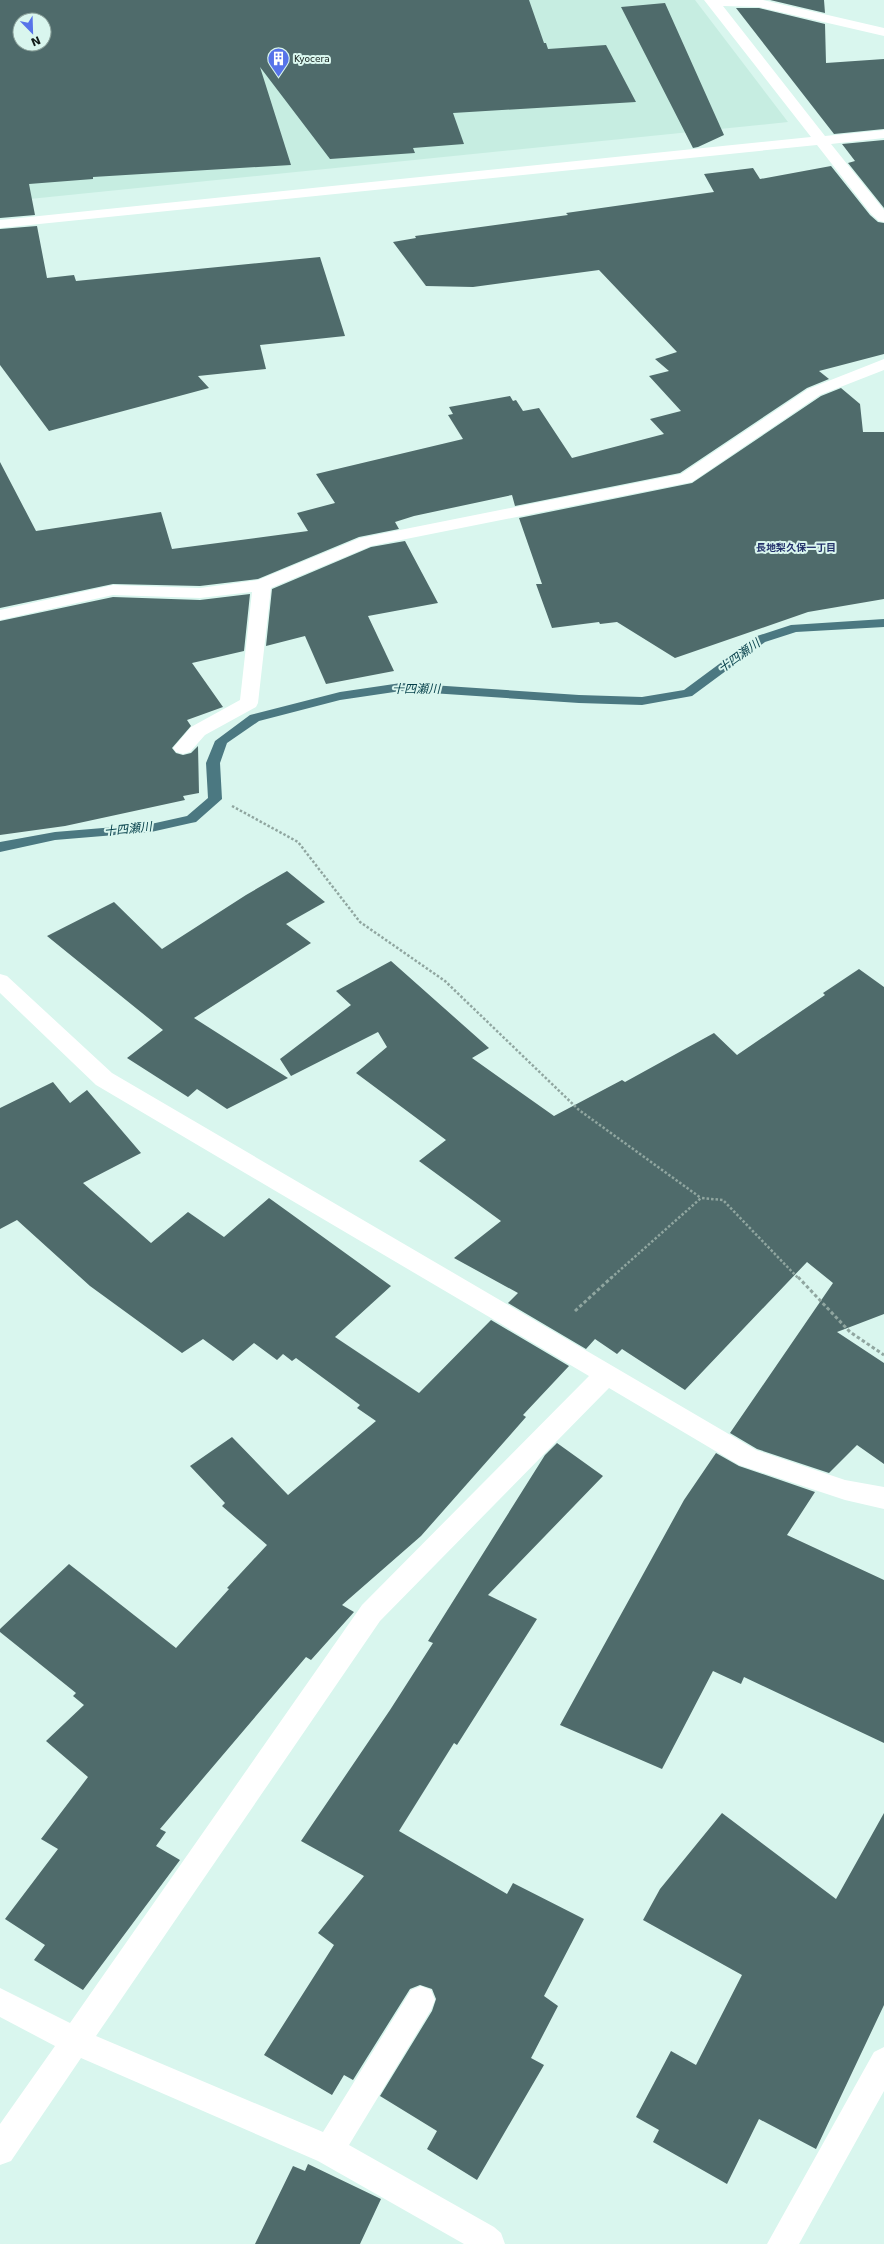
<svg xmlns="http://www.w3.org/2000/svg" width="884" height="2244" font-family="'DejaVu Sans','Noto Sans JP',sans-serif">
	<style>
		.built { fill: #c6ede1; fill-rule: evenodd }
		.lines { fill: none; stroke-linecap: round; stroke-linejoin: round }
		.stream { fill: #4b7881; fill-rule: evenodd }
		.building { fill: #4f6b6b; fill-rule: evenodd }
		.path-far1 { stroke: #90a6a0; stroke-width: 2.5; stroke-dasharray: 2.5 2; stroke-linecap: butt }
		.path { stroke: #90a6a0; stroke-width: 3; stroke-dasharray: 3.5 2.5; stroke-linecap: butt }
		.minor { fill: #fff; fill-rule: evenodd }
		.labels { text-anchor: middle; stroke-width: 4; stroke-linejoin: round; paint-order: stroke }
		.far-poi-label { font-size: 9px; fill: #131e1b; stroke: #d9f6ee; text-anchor: start }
		.far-neighbourhood-label { font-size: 10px; font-weight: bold; fill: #23316a; stroke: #d9f6ee }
		.water-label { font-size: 12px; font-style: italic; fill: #043f49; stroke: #d9f6ee }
	</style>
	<rect width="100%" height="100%" fill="#d9f6ee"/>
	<path class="built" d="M0,0H695L788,122L0,202ZM20,20H44V44H20Z"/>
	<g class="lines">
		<path class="stream" d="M884,619V627L796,632L765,642L692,696L642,705L579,703L401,691L340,700L259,721L227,743L220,763L222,799L196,822L191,823L151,832L55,840L0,852V842L55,832L151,824L187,816L208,798L206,763L215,741L250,715L340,692L401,683L579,695L642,697L684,690L757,636L791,625Z"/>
	</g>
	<path class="building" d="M0,0H529L544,43H546L548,49L606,45L636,102L453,113L464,144L413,148L415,153L330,159L260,67L291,165L93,177V179L29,184L35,215L0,218ZM20,20H44V44H20Z
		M770,0H824L825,13Z
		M665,3L724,135L698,147L693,148L621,7Z
		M736,8H759L825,24L826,63L884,59V129L834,134Z
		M884,140V208L848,163L855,161L842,144Z
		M831,166L870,215L878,222L884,223V354L819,371L829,379L807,388L680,473L515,506L512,495L414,516L395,522L399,529L359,537L258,579L200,586L113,584L0,608V462L36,531L161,512L172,549L308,531L297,513L335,503L316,474L463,439L448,415L453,414L449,407L510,396L513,401L516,400L523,411L539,408L572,458L664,434L650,419L681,411L649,376L669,371L655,359L677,352L599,270L473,287L426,286L393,242L416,238L415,236L568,215L566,213L714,192L704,174L753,168L760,179Z
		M37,226L47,278L74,275L76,281L320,257L345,336L260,345L266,369L198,376L209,388L49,431L0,365V229Z
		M841,388L860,404L863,432H884V599L808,612L675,658L617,622L600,624L599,622L552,628L536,584H542L519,518L692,483L821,396Z
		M405,541L438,603L368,616L394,671L326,684L305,636L266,646L272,589L371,547Z
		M250,594L244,651L192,663L223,707L187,720L191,726L172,748L176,753L183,755L191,753L198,746L199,793L183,796L185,800L65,826L0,835V621L113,597L200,600Z
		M287,871L325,902L286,924L311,943L194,1018L288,1078L227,1109L197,1089L188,1097L127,1058L163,1030L47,936L114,902L162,949L246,895Z
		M391,961L489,1048L472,1058L554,1116L622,1080L625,1082L714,1033L737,1055L825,995L823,993L859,969L884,987V1314L837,1332L884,1363V1464L857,1445L829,1473L757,1449L730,1433L833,1283L807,1262L685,1390L622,1349L617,1354L595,1339L586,1349L508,1303L518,1293L454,1258L501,1221L419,1161L446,1140L356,1073L387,1047L378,1032L291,1076L280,1059L351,1005L336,991Z
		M53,1082L70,1103L87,1090L141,1153L83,1183L151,1243L188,1212L224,1237L269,1198L391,1286L335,1337L419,1393L491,1320L569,1366L523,1415L526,1417L421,1536L342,1605L354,1612L311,1660L306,1657L160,1829L166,1832L156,1846L180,1860L83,1990L34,1960L45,1945L5,1919L58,1849L41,1839L88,1777L46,1741L84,1705L73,1696L76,1693L0,1632V1629L69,1564L176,1648L229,1589L227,1588L267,1545L222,1506L225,1503L190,1466L232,1437L288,1495L376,1421L357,1408L360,1405L296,1358L292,1361L283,1354L277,1360L254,1343L233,1361L203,1339L182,1353L90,1286L17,1220L0,1229V1108Z
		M557,1443L603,1476L488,1595L537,1619L457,1745L454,1743L399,1831L507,1894L513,1883L584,1919L544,1996L558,2006L531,2058L544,2065L477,2180L427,2149L437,2131L380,2096L432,2011L436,1999L432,1989L420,1985L410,1989L353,2080L344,2075L332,2095L264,2055L334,1945L318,1933L364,1876L301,1841L390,1710L433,1643L428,1641L545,1455Z
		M716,1453L739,1466L815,1492L787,1535L884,1580V1743L744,1677L741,1684L713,1671L662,1769L560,1725L684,1500Z
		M722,1813L836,1899L884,1813V2005L816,2149L759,2119L727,2184L653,2142L659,2130L636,2117L671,2051L696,2065L742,1975L643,1920L660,1889Z
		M308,2164L381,2199L360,2244H255L293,2166L305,2171Z"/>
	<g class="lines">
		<path class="path-far1" d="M232,806L298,842L360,922L445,981L579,1110L701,1198
			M611,1278L701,1198L723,1200L798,1278"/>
		<path class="path" d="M798,1277L850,1332L884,1355
			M575,1311L612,1277"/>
		<path class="minor" d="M704,0H763L884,28V36L759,7L723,6L825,136L884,130V138L831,144L884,210V222L879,221L871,214L817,145L0,228V220L811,137Z
			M884,359V370L820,395L692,482L371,546L271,588L258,703L256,707L205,735L190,752L183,754L176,752L173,748L191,727L240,700L252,592L200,598L113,595L0,620V610L113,585L200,588L258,580L360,538L681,474L808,389Z
			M0,974L7,976L112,1073L756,1450L845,1480L884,1487V1509L845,1500L739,1465L609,1388L380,1621L96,2036L323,2132L411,1990L421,1986L431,1990L435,2000L431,2010L349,2145L494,2227L501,2233L505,2244H464L318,2161L81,2058L11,2161L0,2165V2124L55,2046L0,2017V1988L70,2023L362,1605L589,1376L96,1085L0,993Z
			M884,2047V2091L799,2244H767L874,2052Z"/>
	</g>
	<defs>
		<symbol id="building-pin" viewBox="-11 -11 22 30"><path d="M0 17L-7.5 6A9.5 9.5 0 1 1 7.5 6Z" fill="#5773e9" stroke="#d9f6ee"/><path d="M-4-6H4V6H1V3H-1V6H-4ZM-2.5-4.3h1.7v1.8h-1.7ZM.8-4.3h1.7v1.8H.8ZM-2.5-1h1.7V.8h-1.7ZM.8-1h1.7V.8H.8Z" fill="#fff"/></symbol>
	</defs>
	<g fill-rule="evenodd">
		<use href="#building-pin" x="266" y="46" width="25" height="34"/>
	</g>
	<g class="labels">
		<g class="far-poi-label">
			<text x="294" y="62">Kyocera</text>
		</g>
		<g class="far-neighbourhood-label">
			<text x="796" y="551">長地梨久保一丁目</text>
		</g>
		<g class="water-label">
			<text transform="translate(739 656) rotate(-36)" y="4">十四瀬川</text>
			<text x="416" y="693">十四瀬川</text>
			<text transform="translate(128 829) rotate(-6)" y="4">十四瀬川</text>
		</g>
	</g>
	<g transform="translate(32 32) rotate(157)"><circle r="19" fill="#d9f6ee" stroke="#8aa09a"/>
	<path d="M0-3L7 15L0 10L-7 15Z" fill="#5773e9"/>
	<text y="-6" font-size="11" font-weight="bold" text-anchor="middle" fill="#131e1b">N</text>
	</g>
</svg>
